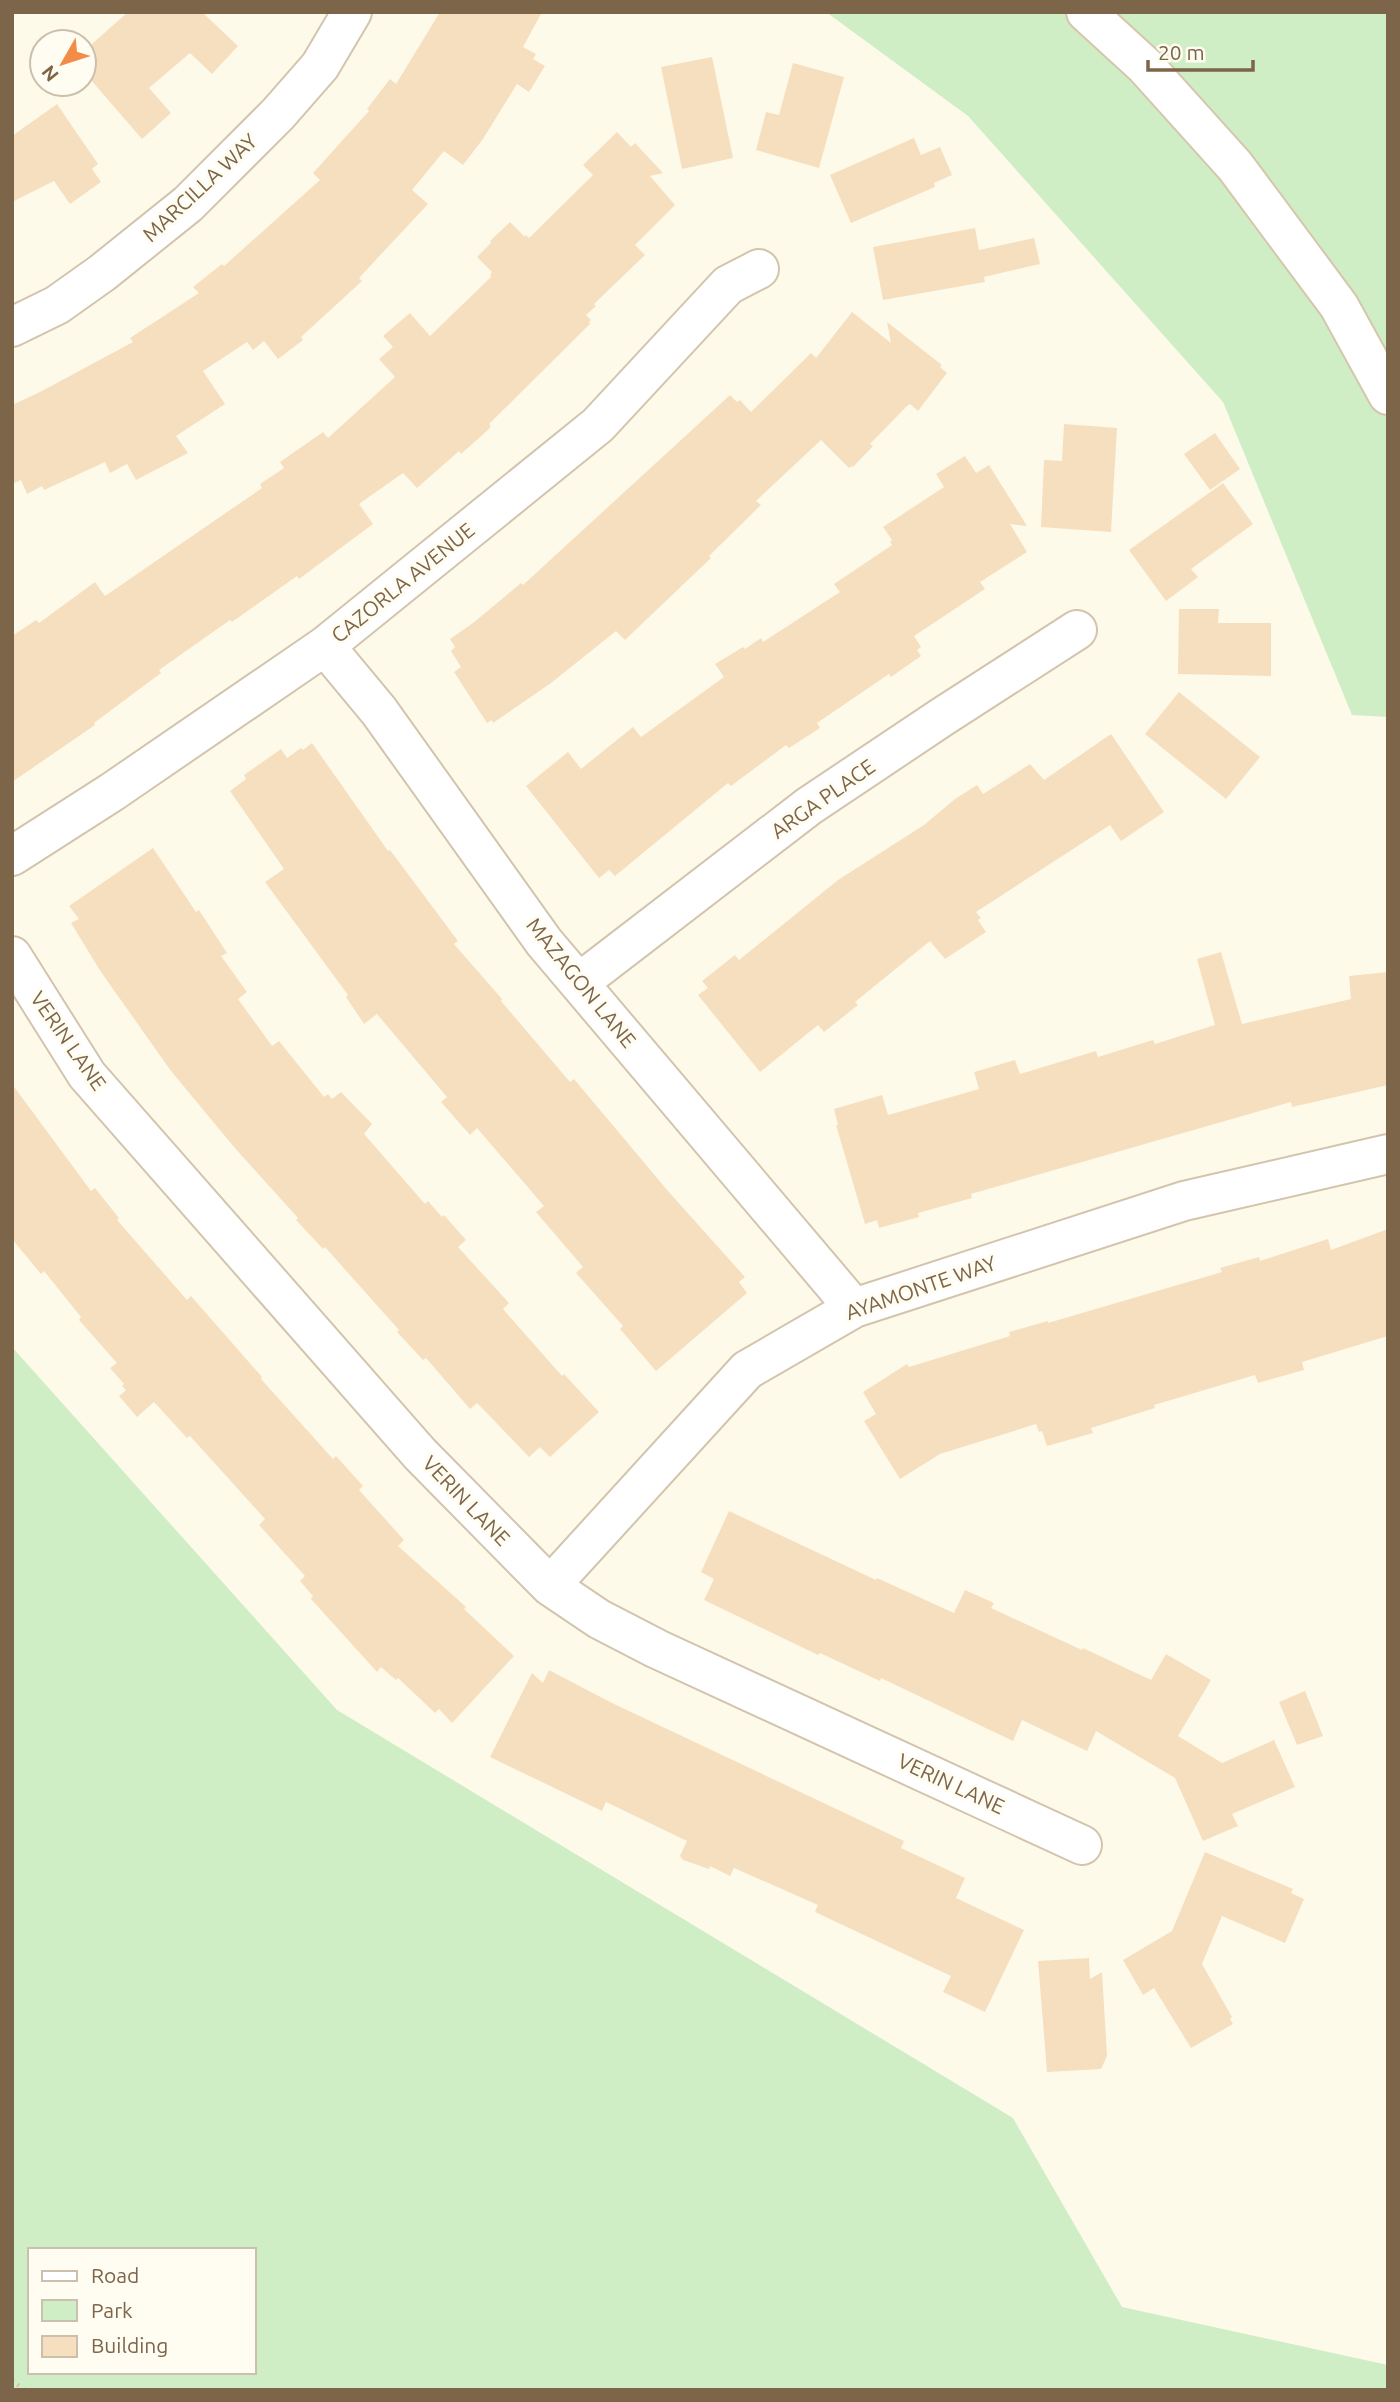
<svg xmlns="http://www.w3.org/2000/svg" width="1400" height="2402" font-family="Ubuntu,sans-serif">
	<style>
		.green { fill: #cfeec6; fill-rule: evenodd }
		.building { fill: #f6dfbf }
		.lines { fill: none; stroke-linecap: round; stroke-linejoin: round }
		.street-casing { stroke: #d3c4ad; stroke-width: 42 }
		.secondary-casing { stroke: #d6c6ab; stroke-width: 42 }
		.path { stroke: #ddc3a1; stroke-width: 4.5; stroke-dasharray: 2 5; stroke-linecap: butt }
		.street { stroke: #fff; stroke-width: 38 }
		.secondary { stroke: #fff; stroke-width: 38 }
		.labels { text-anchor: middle; stroke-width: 6; stroke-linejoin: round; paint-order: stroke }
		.street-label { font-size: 21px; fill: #7d6549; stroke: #fffcf2 }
	</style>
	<rect width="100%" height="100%" fill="#fefaea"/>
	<path class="green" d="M826,12H1388V717L1352,715L1223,402L968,116Z
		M12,1347L337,1710L1013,2118L1122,2307L1388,2365V2390H12ZM30,2250H254V2372H30Z"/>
	<path class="building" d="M128,12H202L238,46L212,74L190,53L149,88L171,113L142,139L84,72V51Z
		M440,12H542L523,47L536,54L533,59L545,66L529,92L517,84L483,139L463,165L444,151L412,190L428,204L359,278L362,281L301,337L303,340L278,359L264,341L253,350L247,342L203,371L225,404L176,436L188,453L136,480L127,464L110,473L105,462L44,490L42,486L27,494L21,480L12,484V405L40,392L133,342L130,338L199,293L193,287L222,264L224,266L320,180L313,173L369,111L367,109L390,79L396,84Z
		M712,57L733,158L682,169L661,67Z
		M793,63L844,77L819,168L756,150L766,112L779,115Z
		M57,104L98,164L92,169L101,182L70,204L54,181L12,202V136Z
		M617,132L631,147L635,143L663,173L650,176L675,205L635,245L645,255L594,304L596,306L586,315L591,320L589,322L590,324L489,424L491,426L488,430L461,454L459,451L417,488L403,473L359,504L373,524L299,579L297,576L232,622L230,620L159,670L161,673L94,723L95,725L12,782V636L36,620L39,623L95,582L105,596L262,488L260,484L284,468L280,462L323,432L328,438L395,377L379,359L393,347L383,336L410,313L430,336L491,277L490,275L492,272L477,257L491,243L490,241L510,222L525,237L526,235L529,238L593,175L583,165Z
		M914,138L921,155L940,147L952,175L934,183L935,187L851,223L830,175Z
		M975,228L979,250L1034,238L1040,264L984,277L985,282L883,300L873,247Z
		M852,312L891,343L887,322L942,365L940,367L947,373L918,411L910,404L907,406L870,444L873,446L853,467L852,466L849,468L821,440L756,501L761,505L709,556L711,558L625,640L616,631L551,683L493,723L492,720L487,723L454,672L461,667L451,651L455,647L450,639L473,623L521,583L523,585L730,395L737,402L740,400L751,412L811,353L816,358Z
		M1064,424L1117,428L1111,532L1041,527L1044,460L1062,461Z
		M1215,433L1240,469L1210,490L1184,454Z
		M965,456L976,473L989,465L1027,526L1010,524L1027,552L980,582L985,589L914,636L921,647L917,650L921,656L891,677L889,674L817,723L820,728L789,748L786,745L731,786L728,783L615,876L609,870L599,878L526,786L568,752L581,769L633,727L641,737L724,677L715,664L743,647L745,649L761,638L763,642L840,592L834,584L892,545L890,542L892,540L883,527L944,487L936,474Z
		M1223,483L1253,524L1191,569L1198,577L1166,601L1129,550Z
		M1179,609H1219L1218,623H1271V676L1178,674Z
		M1179,692L1260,757L1226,799L1145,734Z
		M1111,734L1164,812L1121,841L1110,825L976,912L981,918L978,920L986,932L945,959L930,941L855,1002L858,1005L824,1032L818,1025L760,1072L698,995L708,988L702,981L735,955L739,960L838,880L924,825L955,799L977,785L983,794L1030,764L1044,780Z
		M312,743L388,851L390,850L458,941L454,944L502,999L501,1001L570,1082L574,1079L668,1191L745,1277L739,1282L747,1293L656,1371L620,1329L623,1326L576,1273L583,1267L536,1212L544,1206L477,1128L470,1135L441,1102L447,1097L377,1014L364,1024L346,997L348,995L265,882L284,869L230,791L246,779L244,775L281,749L287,758L301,748L303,750Z
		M153,848L196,912L199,910L227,953L221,956L247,992L238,999L272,1046L279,1041L324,1097L328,1094L332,1099L341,1092L372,1124L364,1134L425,1204L428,1201L442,1217L444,1215L466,1240L458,1247L509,1303L503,1309L562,1376L564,1374L599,1412L550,1457L540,1447L529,1457L482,1408L477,1403L470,1409L426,1358L423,1360L397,1332L399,1330L325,1247L323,1249L296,1220L298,1218L234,1147L171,1071L101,972L71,923L79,919L69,906Z
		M1221,952L1242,1024L1351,999L1349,976L1388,972V1085L1292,1107L1291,1102L971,1194L972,1198L918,1213L919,1217L879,1228L877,1220L865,1224L836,1125H838L834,1109L882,1095L888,1115L979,1089L974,1072L1015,1060L1020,1074L1096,1051L1098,1057L1153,1040L1155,1044L1215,1025L1197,959Z
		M12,1084L91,1191L95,1188L119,1218L117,1220L187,1300L191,1296L262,1377L261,1379L333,1459L336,1456L363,1486L359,1490L404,1540L398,1546L466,1607L464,1609L514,1656L452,1723L439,1709L435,1713L398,1678L396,1680L381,1667L377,1672L311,1599L313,1596L300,1581L305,1576L259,1525L265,1519L190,1436L187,1438L154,1402L137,1417L119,1396L126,1390L122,1386L124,1384L110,1368L117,1363L79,1320L81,1317L44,1271L41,1274L12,1239Z
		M1388,1229V1336L1302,1362L1304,1370L1258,1383L1255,1375L1154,1405L1155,1408L1091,1428L1093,1433L1047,1446L1042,1431L1039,1432L1036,1424L940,1454L900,1479L864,1421L876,1414L863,1392L907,1364L909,1367L1010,1336L1009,1332L1048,1321V1323L1222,1272L1220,1268L1259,1257L1260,1261L1328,1239L1331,1250Z
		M729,1511L876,1580L877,1578L954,1613L965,1590L994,1603L991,1608L1082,1650L1083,1648L1151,1680L1166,1654L1211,1680L1178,1736L1222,1763L1274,1740L1295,1787L1232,1814L1238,1826L1203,1841L1175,1778L1096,1731L1087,1751L1022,1720L1013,1741L881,1678L880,1681L820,1653L818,1655L704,1600L714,1579L701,1572Z
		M549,1670L612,1703L904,1841L901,1848L965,1878L956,1898L1024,1930L985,2012L943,1992L951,1976L815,1912L818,1905L734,1868L730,1876L710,1866L709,1869L683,1860L680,1856L687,1841L606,1802L602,1811L490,1757L532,1673L543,1683Z
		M1305,1691L1323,1736L1297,1745L1279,1702Z
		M1205,1852L1293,1889L1291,1893L1304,1899L1285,1943L1222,1916L1202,1964L1232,2017L1230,2019L1233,2024L1191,2048L1154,1988L1143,1995L1123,1960L1172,1931Z
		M1089,1958L1090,1979L1102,1972L1107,2056L1101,2069L1047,2072L1038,1961Z"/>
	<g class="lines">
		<defs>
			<path id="street" d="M12,327L57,305L102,273L188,204L278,114L320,66L352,12
				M325,646L379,711L544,942L854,1308
				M12,856L112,792L325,646L598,425L728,285L759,269
				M12,956L87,1075L420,1454L550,1586L599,1619L657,1649L1082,1845
				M580,982L809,806L942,717L1077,630
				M550,1586L747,1370L854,1308L1184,1201L1388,1154"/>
			<path id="secondary" d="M1086,12L1145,66L1235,166L1339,306L1388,395"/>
		</defs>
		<use href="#street" class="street-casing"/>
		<use href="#secondary" class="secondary-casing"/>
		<path class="path" d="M12,2380L24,2390"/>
		<use href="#street" class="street"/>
		<use href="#secondary" class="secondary"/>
	</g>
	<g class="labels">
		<g class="street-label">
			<text transform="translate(200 188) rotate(-43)" y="7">MARCILLA WAY</text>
			<text transform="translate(403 583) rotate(-39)" y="7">CAZORLA AVENUE</text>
			<text transform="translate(823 799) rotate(-35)" y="7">ARGA PLACE</text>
			<text transform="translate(581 983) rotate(51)" y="7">MAZAGON LANE</text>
			<text transform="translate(68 1041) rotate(55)" y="7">VERIN LANE</text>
			<text transform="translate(921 1288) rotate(-19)" y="7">AYAMONTE WAY</text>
			<text transform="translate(466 1501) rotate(46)" y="7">VERIN LANE</text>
			<text transform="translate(951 1784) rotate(25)" y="7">VERIN LANE</text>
		</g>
	</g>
	<rect width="1400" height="2402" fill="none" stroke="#7d6549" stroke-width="28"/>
	<rect x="28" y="2248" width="228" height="126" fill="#fffcf2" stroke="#cbc0ae" stroke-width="2"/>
	<rect x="42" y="2271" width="35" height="10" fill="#ffffff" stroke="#cbc0ae" stroke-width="2"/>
	<text x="91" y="2283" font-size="21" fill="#7d6549">Road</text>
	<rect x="42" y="2300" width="35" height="21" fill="#cfeec6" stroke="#cbc0ae" stroke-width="2"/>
	<text x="91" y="2318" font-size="21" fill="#7d6549">Park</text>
	<rect x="42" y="2336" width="35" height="21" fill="#f6dfbf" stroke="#cbc0ae" stroke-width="2"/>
	<text x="91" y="2353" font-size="21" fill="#7d6549">Building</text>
	<g transform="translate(63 63) rotate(231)"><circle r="33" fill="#fffcf2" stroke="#cbc0ae" stroke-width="2"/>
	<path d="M0-5L12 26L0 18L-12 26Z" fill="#f28c46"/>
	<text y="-10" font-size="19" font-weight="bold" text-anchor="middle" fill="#7d6549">N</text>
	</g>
	<path d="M1148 60v10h105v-10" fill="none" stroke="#7d6549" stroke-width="3.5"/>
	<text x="1158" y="60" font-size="21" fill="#7d6549" stroke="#fffcf2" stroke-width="5" paint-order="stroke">20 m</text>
</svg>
